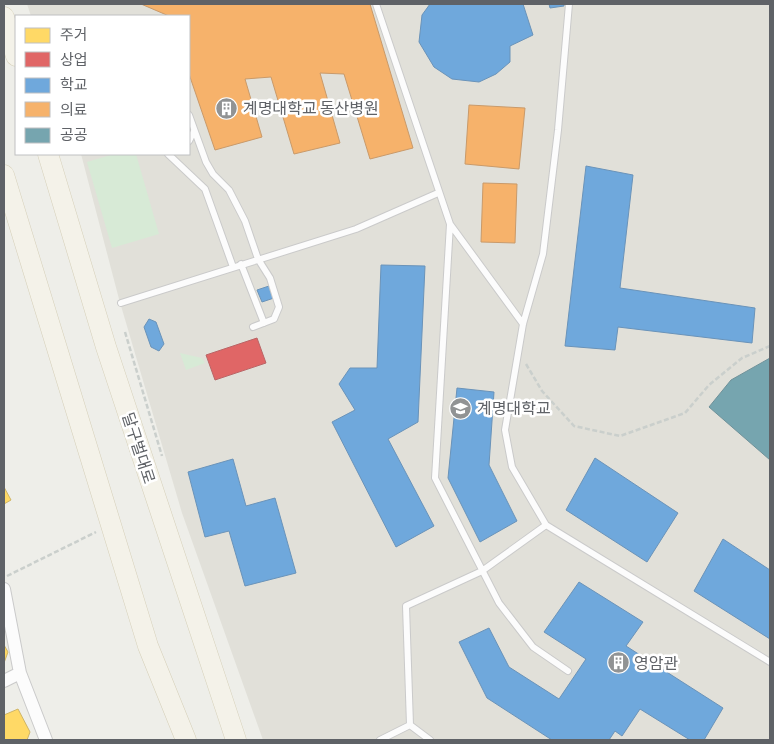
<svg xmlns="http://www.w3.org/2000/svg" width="774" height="744" font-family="Barlow,'Noto Sans KR',sans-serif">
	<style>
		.education { fill: #e1e0d9 }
		.green { fill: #d7ead6 }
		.homes { fill: #ffd966; stroke: #cfb566 }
		.shops { fill: #e06666; stroke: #b96566 }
		.schools { fill: #6fa8dc; stroke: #6a93b9 }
		.health { fill: #f6b26b; stroke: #c99a6a }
		.public { fill: #76a5af; stroke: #6f9199 }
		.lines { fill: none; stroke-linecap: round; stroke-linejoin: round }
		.lane-casing { stroke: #cacaca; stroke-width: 8 }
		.street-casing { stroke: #cacaca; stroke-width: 14 }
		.primary-casing { stroke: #d5cfb8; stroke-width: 21 }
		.path { stroke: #cacfcc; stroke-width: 2.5; stroke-dasharray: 5 2.5; stroke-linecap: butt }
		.lane { stroke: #fcfcfc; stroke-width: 6 }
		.street { stroke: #fcfcfc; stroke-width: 12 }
		.primary { stroke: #f4f2e9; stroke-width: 20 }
		.labels { text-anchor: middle; stroke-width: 5; stroke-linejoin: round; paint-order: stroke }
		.poi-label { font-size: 16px; fill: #5f6267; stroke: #fff; text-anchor: start }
		.street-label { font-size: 16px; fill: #5f6267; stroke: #fff }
	</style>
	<rect width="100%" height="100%" fill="#eeeee9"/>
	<path class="education" d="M27,4H770V740H263L182,513L119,299L81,154H189V16H31Z"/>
	<path class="green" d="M114,154H136L159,234L112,248L87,162Z
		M180,353L202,358L205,363L186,370Z"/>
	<path class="homes" d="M4,487L11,500L4,504Z
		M4,645L8,652L4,663Z
		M18,709L30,732L27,740H4V715Z"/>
	<path class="shops" d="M257,338L266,363L215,380L206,355Z"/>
	<path class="schools" d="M430,4H523L533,35L510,46V62L496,74L479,82L452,79L434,67L419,42L422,15Z
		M549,4H564V6L550,8Z
		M586,166L633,175L620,288L755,308L752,343L618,327L615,350L565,346Z
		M381,265L425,266L418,422L388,439L434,526L396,547L332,422L355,410L339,384L350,368H377Z
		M269,286L274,298L262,302L257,290Z
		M149,319L156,322L164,344L159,351L151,347L144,327Z
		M457,388L494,392L489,465L517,521L480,542L448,478Z
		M595,458L678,513L647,562L566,510Z
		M233,459L246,506L275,498L296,573L245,586L229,531L205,537L188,472Z
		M723,539L770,570V639L694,591Z
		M579,582L643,622L626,646L723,708L704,740H690L640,709L622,736L615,731L609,740H552L487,698L459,642L489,628L509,667L559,699L586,659L544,632Z"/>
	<path class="health" d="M141,4H370L413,148L370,159L344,74L320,73L340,143L294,154L271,77L245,79L262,137L215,150L189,74V16H169Z
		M469,105L525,108L519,169L465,164Z
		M483,183L517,184L515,243L481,242Z"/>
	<path class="public" d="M770,358V460L709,407L731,380Z"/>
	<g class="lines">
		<defs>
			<path id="lane" d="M376,4L450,224L523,324
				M189,115L206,162L213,174L229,190L245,221L258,259L270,278L279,307L274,319L253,327
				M189,141L194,131
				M168,154L205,189L233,267
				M450,224L435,478L499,603L533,647L568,671
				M241,264L264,323
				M121,303L356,229L438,193
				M546,525L770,662
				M410,725L406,606L482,571L546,525L512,467L505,430L523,324L543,254L558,130L569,4
				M380,740L410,725L430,740"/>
			<path id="street" d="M4,589L20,673L46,740
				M4,681L20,673"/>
			<path id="primary" d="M4,17L16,56
				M48,154L106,347L236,740
				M4,175L148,646L186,740"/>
		</defs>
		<use href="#lane" class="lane-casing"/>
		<use href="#street" class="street-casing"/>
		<use href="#primary" class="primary-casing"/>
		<path class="path" d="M125,332L162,456
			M526,364L542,391L574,426L620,436L685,413L709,385L742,358L770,346
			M7,576L96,532"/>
		<use href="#lane" class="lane"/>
		<use href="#street" class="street"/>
		<use href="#primary" class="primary"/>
	</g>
	<defs>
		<symbol id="building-disc" viewBox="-11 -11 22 22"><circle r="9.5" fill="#919394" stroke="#fff"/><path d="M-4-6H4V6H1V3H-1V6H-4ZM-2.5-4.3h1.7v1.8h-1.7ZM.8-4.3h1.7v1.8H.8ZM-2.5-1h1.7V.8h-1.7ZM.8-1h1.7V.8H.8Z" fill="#fff"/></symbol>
		<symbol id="university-disc" viewBox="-11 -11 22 22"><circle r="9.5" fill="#919394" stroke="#fff"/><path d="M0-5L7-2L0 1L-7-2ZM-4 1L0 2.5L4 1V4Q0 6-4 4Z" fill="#fff"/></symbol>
	</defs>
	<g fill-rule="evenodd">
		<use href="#building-disc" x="214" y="96" width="25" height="25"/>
		<use href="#university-disc" x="448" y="396" width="25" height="25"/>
		<use href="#building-disc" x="606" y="650" width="25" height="25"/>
	</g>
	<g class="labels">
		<g class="poi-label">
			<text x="243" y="114">계명대학교 동산병원</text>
			<text x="477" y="414">계명대학교</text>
			<text x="634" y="669">영암관</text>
		</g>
		<g class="street-label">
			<text transform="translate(139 448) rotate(72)" y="6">달구벌대로</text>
		</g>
	</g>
	<rect width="774" height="744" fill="none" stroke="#5f6267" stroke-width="10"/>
	<rect x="15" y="15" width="175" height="140" fill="#ffffff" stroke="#bfc0c2"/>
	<rect x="25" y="28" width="25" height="15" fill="#ffd966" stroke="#bfc0c2"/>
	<text x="60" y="40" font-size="15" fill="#5f6267">주거</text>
	<rect x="25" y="52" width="25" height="15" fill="#e06666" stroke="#bfc0c2"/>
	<text x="60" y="65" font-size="15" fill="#5f6267">상업</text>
	<rect x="25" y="78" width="25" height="15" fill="#6fa8dc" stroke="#bfc0c2"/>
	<text x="60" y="90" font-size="15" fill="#5f6267">학교</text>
	<rect x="25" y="102" width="25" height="15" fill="#f6b26b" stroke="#bfc0c2"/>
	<text x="60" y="115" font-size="15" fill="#5f6267">의료</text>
	<rect x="25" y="128" width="25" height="15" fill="#76a5af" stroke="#bfc0c2"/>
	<text x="60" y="140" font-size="15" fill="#5f6267">공공</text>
</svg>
